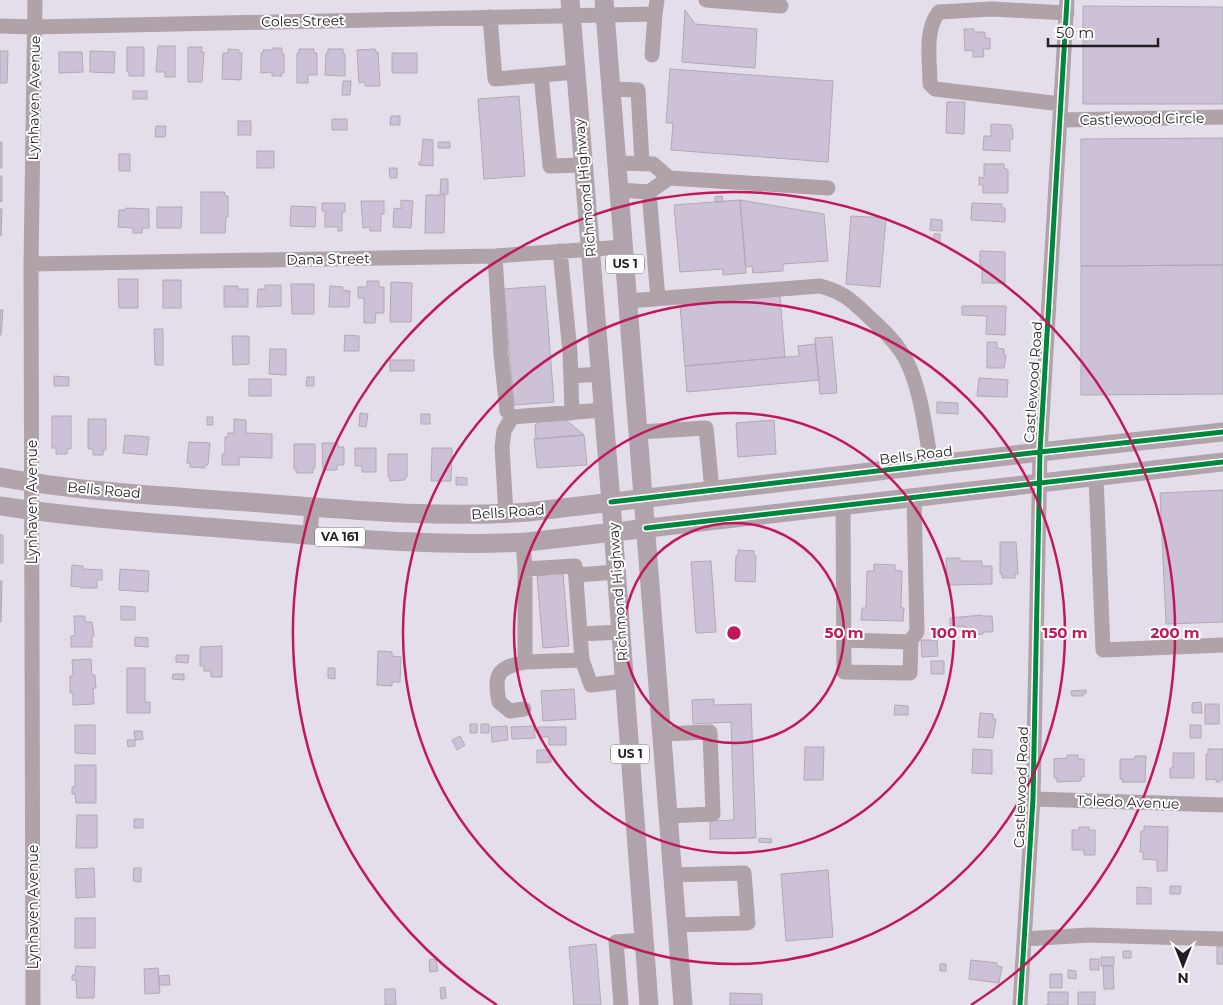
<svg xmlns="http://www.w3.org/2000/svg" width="1223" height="1005" font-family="Montserrat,sans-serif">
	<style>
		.building { fill: #ccc1d6; stroke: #aeaab2 }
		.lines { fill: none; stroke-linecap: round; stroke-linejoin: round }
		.minor { stroke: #afa2a8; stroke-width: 15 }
		.major { stroke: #b1a3ab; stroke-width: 19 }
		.cycleway-casing { stroke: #fff; stroke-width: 8 }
		.cycleway { stroke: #00873e; stroke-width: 5 }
		.ring { fill: none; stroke: #c2185b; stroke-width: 2.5 }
		.labels { text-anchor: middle; stroke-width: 4; stroke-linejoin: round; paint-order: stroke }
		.shield { fill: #fff; stroke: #646266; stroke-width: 1 }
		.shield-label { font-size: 12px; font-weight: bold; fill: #221e25 }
		.street-label { font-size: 14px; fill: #221e25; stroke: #fff }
		.centre { fill: #c2185b; stroke: #fff; stroke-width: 2.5 }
		.ring-label { font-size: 15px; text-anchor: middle; font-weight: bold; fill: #c2185b; stroke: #fff; stroke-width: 4; stroke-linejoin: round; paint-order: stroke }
	</style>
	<rect width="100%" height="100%" fill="#e4deea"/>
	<path class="building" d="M1083,6L1223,7V104H1083Z
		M685,10L695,24L757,29L755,68L682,62Z
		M964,29H974V32H985V38H990V49H983L984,57H973V50L965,51Z
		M158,46H175V77H165V72H156Z
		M127,47H144V76H129V72H127Z
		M188,47H202L201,52H204L202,82H188Z
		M273,48H282V54H284V73H281L282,76H272V72L261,73V53H263V50H273Z
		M228,49L239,50V53H242L241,80L222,79L223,53H228Z
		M299,49H314V53H317V75H308V83H297V53H299Z
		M328,49H343V54H345V76L325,75L326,53H328Z
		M375,49L376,52H378L380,86H365V82L359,83L357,50Z
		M0,51H8L7,83H0Z
		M90,51L115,52L114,73L90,72Z
		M59,52H82L83,72L59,73Z
		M392,53H417V73H392Z
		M670,69L833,81L828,162L671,150L673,123H666Z
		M343,81H351L350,95H342Z
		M133,91H147V99H133Z
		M519,96L525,176L484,179L478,99Z
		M947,102H965L964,134L946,133Z
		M391,116H400V125H390Z
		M332,119H347V130H332Z
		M238,121H251V135H238Z
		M991,124L1011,125V129H1013V139H1010V151L983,150L984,136H991Z
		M156,126H166L165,137H155Z
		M1223,138V265L1081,266V139Z
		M423,139L433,140V166L419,165V162H421Z
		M0,142H2V168H0Z
		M438,142H450V148H438Z
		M257,151H274V168H257Z
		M119,154H130V171H119Z
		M984,164H1004V168L1008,170V193H983V185H979V177L984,178Z
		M389,168H397V178H390Z
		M0,176H2V202L0,201Z
		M441,179H448V194H440Z
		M201,192H225V196H228V217H226L225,233H201Z
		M426,195H445L444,233H425Z
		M722,196L723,202H715V197Z
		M401,200L413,201L411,228L393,227L394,208L401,209Z
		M740,200L746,273L723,275V269L680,272L674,205Z
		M740,200L824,214L828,261L783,264V271L753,273L752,266L746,267Z
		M361,201H384V214H381V231H370V227L363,228Z
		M322,203H345V212H342V231H338V227H325V211H322Z
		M972,203L1002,204V208H1005V222L971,220Z
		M291,206L316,207L315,227L290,226Z
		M157,207H182L181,228H157Z
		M126,208L149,209V228H142V233H133V228L118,227L119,210H126Z
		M0,209H2L1,236H0Z
		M851,216L886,218L880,287L846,284Z
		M931,219L942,220V231L930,230Z
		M934,234H940V242L934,241Z
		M980,251L1005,252V283H982V265H980Z
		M1223,265V394L1081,395V266Z
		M118,279H138V308H119Z
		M163,280H181V308H163Z
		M367,281H379V287H384V313H376L375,323H364V298H358V287H367Z
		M391,282L412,283L411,322H390Z
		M291,284H314V314H292Z
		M265,285H281V306L257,307L258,289H265Z
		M224,286H238V289H248V307H224Z
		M330,286L343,287L342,290L350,291L349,307H329Z
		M545,286L554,402L514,405L504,289Z
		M780,296L785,357L685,366L680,305Z
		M962,306H1006L1005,335L986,334L987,316L962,315Z
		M0,310H3L1,335H0Z
		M154,329H163V365H155Z
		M345,335L359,336V351H344Z
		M232,336H249V364L233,365Z
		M832,337L837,393L820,394L815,338Z
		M987,342H997V348L1004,349V355H1006L1004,368H987Z
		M815,344L819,380L687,392L685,366L799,356L798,346Z
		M270,349H286V375L269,374Z
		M390,360H414V371H390Z
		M54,376L69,377V386H54Z
		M307,377H314V386H306Z
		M979,378L1008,380L1007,397L977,396Z
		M249,379H271V396H249Z
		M937,402L958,403V414L937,413Z
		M360,413L368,414L366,427L359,426Z
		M421,414H430V424H421Z
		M52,416H71V449H67V454H56V448H52Z
		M207,417H213V425H207Z
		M88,419H106V450H103V455H93V449H88Z
		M234,419L246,420V433L272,434V458L239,457V465H222V454H225V437H228V433H234Z
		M566,420L584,435L536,439L535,425L538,422Z
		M774,420L776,454L738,457L736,423Z
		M125,435L149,437L147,455L123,453Z
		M584,435L587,465L537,468L534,439Z
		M189,442L210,443L208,465H205V468L190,467V463H187Z
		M322,443H338V447H344V465H337V470H323Z
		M294,444H315V468H313V473H296V469H294Z
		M355,448H376V472H362V466H355Z
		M432,448H452L451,481H431Z
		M388,454H407V477H405V480L390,481V477H388Z
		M456,477L467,478V485H456Z
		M1223,490V622L1166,624L1160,493Z
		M0,535H3V563H0Z
		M1000,542H1016L1018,574H1015V578H1002V574H1000Z
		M738,550L754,551V556H756L755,582L735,581L736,556H738Z
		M946,558H960V561H982V566H992V584L947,585Z
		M711,561L716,632L696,633L691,562Z
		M874,564L895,565V570L902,571L901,608H904L903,621L861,620L862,608H866L867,571H874Z
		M72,565L83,566V569L102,570V580H97V588H81V587L71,586Z
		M120,569L149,571L148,592L119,590Z
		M563,573L569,646L543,648L537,576Z
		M0,581H2L1,622H0Z
		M121,606L135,607V620H121Z
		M982,615V616H992L993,632H983V634L965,636V626L950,627V618Z
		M74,616H85V622H92L94,636H92V647H71V636H75Z
		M135,637L148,638V647L135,646Z
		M921,640H937L938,656L922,657Z
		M222,646V677H211V671H204V666H200V647Z
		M378,651L392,652V656L401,657L400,682H392V686L377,685Z
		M176,655H189L188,663L176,662Z
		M91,659L92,675H95L96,688H93L94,704L73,705V693H70V676H73L72,660Z
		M931,661H944V674H931Z
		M127,668H145V702H150V713H127Z
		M328,668H335V679L328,678Z
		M173,674H184V680L172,679Z
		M574,689L576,719L543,721L541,691Z
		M1086,690V693H1083V696H1072L1071,691Z
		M714,699V705L751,704L756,838L710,839V821L734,820L731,722L693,724L692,700Z
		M1201,702L1202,713H1192V703Z
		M1205,704H1219V724H1205Z
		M895,705L908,706V715H894Z
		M980,713L993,714V719H996L993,738L978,737Z
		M470,724H477V733H470Z
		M481,724H489V733H481Z
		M75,725H95V754L75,753Z
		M1190,725H1201V738H1190Z
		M507,726L508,740L492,742L491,727Z
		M534,726L535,738L512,739L511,727Z
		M538,727H566V745H549V737H539Z
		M134,731H142L143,739L135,740Z
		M460,736L465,745L457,750L452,740Z
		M127,740H135V746L128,747Z
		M805,747H824L823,780H804Z
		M973,749L992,750V774L972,773Z
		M1208,749H1223V780H1220V782H1216V779L1206,780V754H1208Z
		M537,750H550L551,762L537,763Z
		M1173,753H1194V778H1170V768H1173Z
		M1067,755H1078V759H1084V777H1081V781L1057,782V778H1054V759L1067,758Z
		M1135,756H1146L1145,782H1122L1123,779H1120V759H1135Z
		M75,765H96V803H76L75,794H72V787H75Z
		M77,815H97V848H76Z
		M134,819H143V828H134Z
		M1144,826L1168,827L1167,871H1157V860L1143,859V852H1140L1141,831H1144Z
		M1079,827H1089V830H1095V855H1084V850H1072V830H1079Z
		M759,838L772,839L771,843L759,842Z
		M94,868L95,897L76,898L75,869Z
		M134,868H141V882L133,881Z
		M828,870L833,937L786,941L781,874Z
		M1170,886H1181L1180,894H1170Z
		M1137,887L1151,888V904H1137Z
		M75,918H95V948H75Z
		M596,944L601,1005H574L569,947Z
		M1217,947H1223V964H1217Z
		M1123,951H1131V958H1123Z
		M1101,957H1114V965L1101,966Z
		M436,959L438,971L430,972L429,960Z
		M1090,959H1099V970H1090Z
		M971,960L997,963V966L1002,967L999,983L969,979Z
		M940,964H946V971H940Z
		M76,966L95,967L94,998H77L76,980H72V975H75Z
		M1103,966H1113L1114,989H1104Z
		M158,968L160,993L145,994L144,969Z
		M1068,970L1076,971V979L1068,978Z
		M1050,974H1062V988H1050Z
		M169,975L170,985H159V976Z
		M445,987L446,998L441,999L440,988Z
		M385,989H395L396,1005H385Z
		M1048,992H1068V1005H1046H1048Z
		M1078,992H1095V1005H1078Z
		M730,993L762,994V1005H730Z"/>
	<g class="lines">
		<path class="minor" d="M706,0L781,6
			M490,17L495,79L541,75
			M0,26L35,27L655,14L657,0
			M652,55L655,14
			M576,72L541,75L550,166L583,165
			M611,89L638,90L642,163
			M1061,104L935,89L930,84C930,61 924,30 939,12L992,9L1067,13
			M1060,120L1223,117
			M616,163L653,164L669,178
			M619,190L649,192L669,178L828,188
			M649,192L658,299
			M560,251L570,352L572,413
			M495,256L501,354L507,411L512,417L603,410
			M31,264L495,256L624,247
			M628,301L820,286C843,292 851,300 868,316C881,328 893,339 902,353C920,381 926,432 931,465
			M571,376L600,374
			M639,432L706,428L712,490
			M1096,476L1103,650L1223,645
			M843,505L844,672L910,673L911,640L917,632L914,497
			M506,514L502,447L504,431L512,417
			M310,535L312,507
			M523,542L525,569
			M576,575L617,572
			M580,634L621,632
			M844,640L911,642
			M582,660L525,662V569L575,566L582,660L591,685L625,681
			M524,709L510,711L499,702C494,674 497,668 525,662
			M662,734L710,732L713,814L668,816
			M1033,799L1223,805
			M673,875L744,873L748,923L677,925
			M1024,939L1089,935L1223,939
			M33,1005L31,264L35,0
			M621,1005L616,942L644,940
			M1020,1005L1033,799L1040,452L1067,0"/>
		<path class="major" d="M570,0L611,502L649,1005
			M604,0L683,1005
			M0,477C81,492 166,496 248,502C341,509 434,519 528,512L1040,452L1223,432
			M0,506C85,519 170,524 256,531C346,538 437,547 527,542L1223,462"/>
		<defs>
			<path id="cycleway" d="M611,502L1040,452L1223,432
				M646,528L1223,462
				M1020,1005L1033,799L1040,452L1067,0"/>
		</defs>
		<use href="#cycleway" class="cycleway-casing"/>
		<use href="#cycleway" class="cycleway"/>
	</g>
	<g class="ring">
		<circle cx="734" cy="633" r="110"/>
		<circle cx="734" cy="633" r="220"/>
		<circle cx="734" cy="633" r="331"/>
		<path d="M497 1005A441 441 0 1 1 971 1005"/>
	</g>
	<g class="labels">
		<g class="shield">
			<rect x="606" y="254.5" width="38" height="19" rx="4"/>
			<rect x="315" y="527.5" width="50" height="19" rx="4"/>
			<rect x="611" y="744.5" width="38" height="19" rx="4"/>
		</g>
		<g class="shield-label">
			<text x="625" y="268">US 1</text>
			<text x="340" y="541">VA 161</text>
			<text x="630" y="758">US 1</text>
		</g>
		<g class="street-label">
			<text transform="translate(303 21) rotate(-1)" y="5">Coles Street</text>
			<text transform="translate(34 98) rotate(-89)" y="5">Lynhaven Avenue</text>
			<text transform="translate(1142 119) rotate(-1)" y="5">Castlewood Circle</text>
			<text transform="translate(585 188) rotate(-95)" y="5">Richmond Highway</text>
			<text transform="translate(328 259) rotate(-1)" y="5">Dana Street</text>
			<text transform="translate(1033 382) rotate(-86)" y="5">Castlewood Road</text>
			<text transform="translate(916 455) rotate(-7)" y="5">Bells Road</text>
			<text transform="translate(104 490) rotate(5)" y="5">Bells Road</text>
			<text transform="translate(32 502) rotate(-90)" y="5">Lynhaven Avenue</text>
			<text transform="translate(508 512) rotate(-4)" y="5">Bells Road</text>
			<text transform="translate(618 592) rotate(-94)" y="5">Richmond Highway</text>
			<text transform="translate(1021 787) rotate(-88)" y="5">Castlewood Road</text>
			<text transform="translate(1128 802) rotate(2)" y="5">Toledo Avenue</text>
			<text transform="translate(33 907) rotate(-90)" y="5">Lynhaven Avenue</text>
		</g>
	</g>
	<circle cx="734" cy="633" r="8" class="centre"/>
	<g class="ring-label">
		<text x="844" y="638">50 m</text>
		<text x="954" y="638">100 m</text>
		<text x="1065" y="638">150 m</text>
		<text x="1175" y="638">200 m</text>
	</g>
	<g transform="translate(1183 965) rotate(180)" stroke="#ffffff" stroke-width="4" paint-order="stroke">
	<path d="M0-4L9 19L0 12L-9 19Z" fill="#221e25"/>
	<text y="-8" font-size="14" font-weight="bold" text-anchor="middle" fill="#221e25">N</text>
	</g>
	<path d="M1048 38v8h110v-8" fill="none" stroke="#221e25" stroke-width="2.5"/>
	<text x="1056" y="38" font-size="15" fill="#221e25" stroke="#ffffff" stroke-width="4" paint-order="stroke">50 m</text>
</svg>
